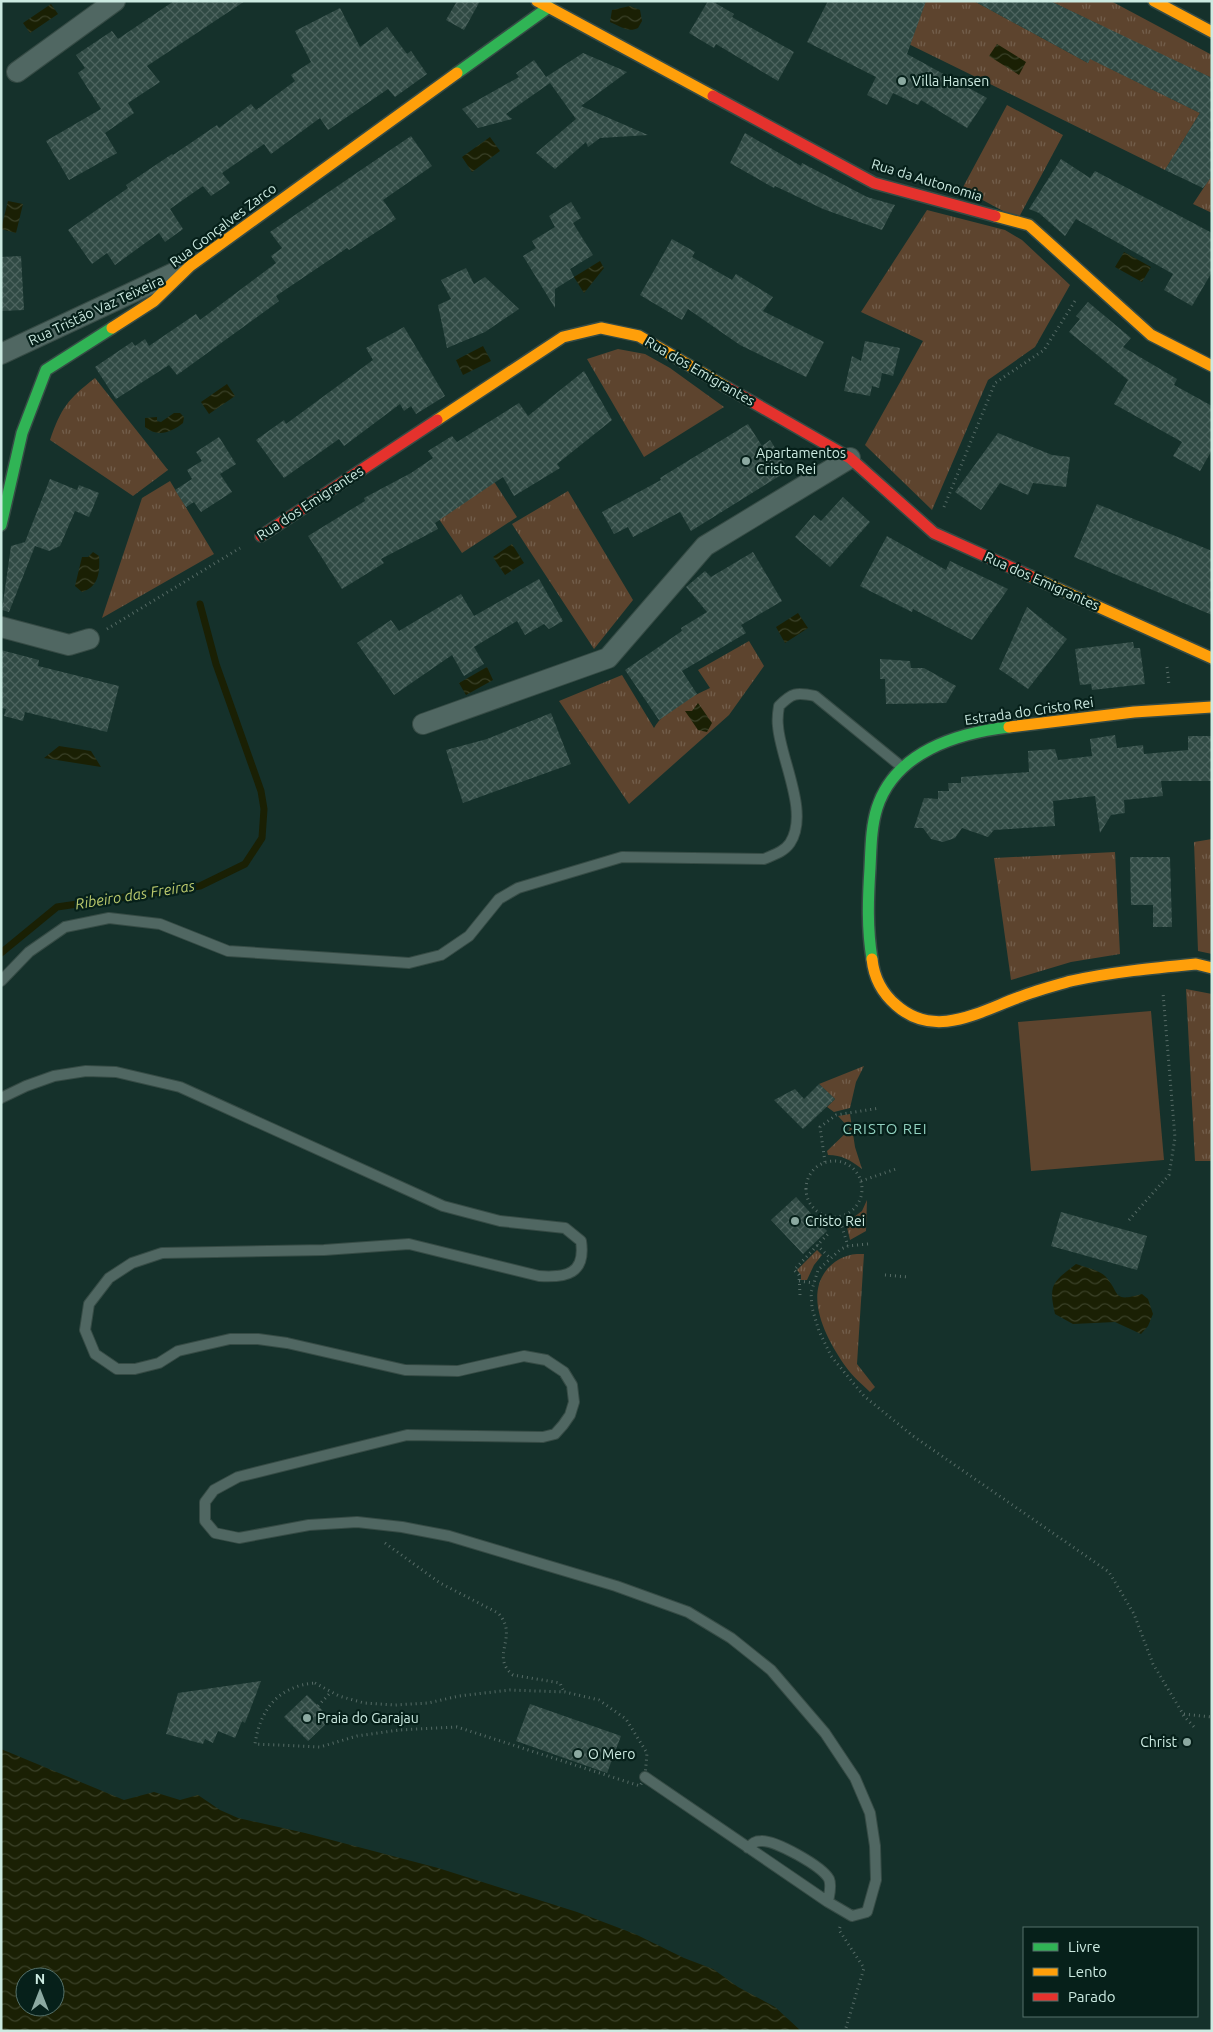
<svg xmlns="http://www.w3.org/2000/svg" width="1213" height="2032" font-family="Ubuntu,sans-serif">
	<style>
		.grass { fill: url(#grass-tufts) }
		.pitch { fill: #5d442e }
		.water { fill: url(#water-waves); fill-rule: evenodd }
		.lines { fill: none; stroke-linecap: round; stroke-linejoin: round }
		.stream { stroke: #1a2004; stroke-width: 7 }
		.building { fill: url(#building-cross-hatch) }
		.lane-casing { stroke: #364b45; stroke-width: 12 }
		.street-casing { stroke: #364b45; stroke-width: 22 }
		.fast-casing { stroke: #364b45; stroke-width: 14 }
		.slow-casing { stroke: #364b45; stroke-width: 14 }
		.jam-casing { stroke: #364b45; stroke-width: 14 }
		.path { stroke: #566b66; stroke-width: 3; stroke-dasharray: 1 4; stroke-linecap: butt }
		.lane { stroke: #506762; stroke-width: 10 }
		.street { stroke: #506762; stroke-width: 20 }
		.fast { stroke: #30b455; stroke-width: 11 }
		.slow { stroke: #ff9f0a; stroke-width: 11 }
		.jam { stroke: #e5322d; stroke-width: 11 }
		.poi-dot { fill: #8ca9a1; stroke: #06201a; stroke-width: 2 }
		.labels { text-anchor: middle; stroke-width: 4.5; stroke-linejoin: round; paint-order: stroke }
		.poi-label { font-size: 14px; fill: #cceae1; stroke: #06201a; text-anchor: start }
		.street-label { font-size: 14px; fill: #cceae1; stroke: #06201a }
		.water-label { font-size: 15px; font-style: italic; fill: #bac86c; stroke: #06201a }
		.neighbourhood-label { font-size: 15px; letter-spacing: 1px; fill: #92d1c0; stroke: #06201a }
	</style>
	<defs>
		<pattern id="grass-tufts" width="24" height="20" patternUnits="userSpaceOnUse" patternTransform="scale(1.25)"><rect width="24" height="20" fill="#5d442e"/><path d="M3 7l-1-3M5 7V3M7 7l1-3M15 17l-1-3M17 17v-4M19 17l1-3" fill="none" stroke="#735f4c"/></pattern>
		<pattern id="water-waves" width="16" height="10" patternUnits="userSpaceOnUse" patternTransform="scale(1.25)"><rect width="16" height="10" fill="#1a2004"/><path d="M0 5q4-4 8 0t8 0" fill="none" stroke="#3a4128"/></pattern>
		<pattern id="building-cross-hatch" width="8" height="8" patternUnits="userSpaceOnUse" patternTransform="scale(1.25)"><rect width="8" height="8" fill="#304a44"/><path d="M0 0l8 8M0 8l8-8" fill="none" stroke="#4d645f"/></pattern>
	</defs>
	<rect width="100%" height="100%" fill="#15312b"/>
	<path class="grass" d="M898,1H974L1088,63L1104,27L1050,1H1111L1212,55V78L1114,33L1103,65L1200,113L1165,170L882,31Z
		M1007,105L1063,135L1018,219L962,189Z
		M1212,175V213L1193,204Z
		M927,210L1005,230L1022,240L1070,285L1035,347L988,380L932,510L865,445L923,341L861,312Z
		M618,349L645,354L670,368L724,407L644,457L587,359Z
		M95,378L168,470L133,496L50,440C61,408 68,399 95,378Z
		M482,463L517,517L462,553L426,500Z
		M170,481L214,554L102,618L142,498Z
		M568,491L633,600L594,649L512,524Z
		M749,641L764,666L729,715L629,804L559,701L622,675L654,728C664,710 691,697 710,688L698,670Z
		M1212,839V954L1198,951L1194,842Z
		M1115,852L1120,954L1071,962L1011,980L994,858Z
		M1186,989L1212,994V1161H1195Z
		M864,1066L856,1082L850,1108L834,1112L827,1107L835,1099L819,1084Z
		M850,1114L855,1147L862,1169C850,1160 842,1155 828,1155L827,1151L850,1129L838,1116Z
		M867,1200L866,1231L850,1240L846,1223L862,1211Z
		M817,1250L822,1255L814,1265L807,1280H801V1275L797,1270Z
		M857,1254H864L857,1364L875,1387L870,1392C862,1384 852,1376 846,1367C828,1342 805,1300 825,1272C833,1261 844,1255 857,1254Z"/>
	<path class="pitch" d="M1151,1011L1164,1160L1031,1171L1018,1022Z"/>
	<path class="water" d="M51,4L58,14L30,33L23,23Z
		M630,6L640,10L642,21L638,28C628,33 620,26 610,22L612,10Z
		M997,44L1026,62L1019,75L989,56Z
		M490,137L500,151L472,172L462,157Z
		M8,201L23,204L16,233L1,229Z
		M1124,252L1151,267L1142,282L1115,267Z
		M600,261L604,268L584,293L574,277Z
		M483,346L491,361L463,375L456,360Z
		M227,384L235,396L209,414L201,402Z
		M174,413H180L184,417L183,423C172,432 157,438 145,427V418L157,417V421L161,422Z
		M512,544L524,563L505,575L493,557Z
		M93,552L99,556C100,572 99,587 82,592L75,586L82,557H88Z
		M798,613L808,628L785,643L776,627Z
		M487,667L493,680L466,695L459,683Z
		M698,703L712,723L707,732L698,730L685,711H692Z
		M59,746L91,751L101,767L44,758Z
		M1076,1264C1084,1267 1099,1270 1105,1276C1121,1293 1111,1303 1142,1294L1148,1299L1153,1314L1148,1326L1141,1334L1115,1322L1073,1324L1055,1314C1048,1284 1053,1282 1076,1264Z
		M1,1749L124,1800L154,1792L180,1800L198,1795L220,1810L238,1818L305,1833L438,1868L577,1912L635,1934L684,1958L713,1969L738,1987L775,2007L801,2031H1ZM25,1977H55V2007H25Z"/>
	<g class="lines">
		<path class="stream" d="M1,953L57,907L200,886L245,864L262,838L264,809L261,791L216,664L200,604"/>
	</g>
	<path class="building" d="M174,1H245L147,66L160,82L128,103L134,113L105,133L117,153L69,180L46,141L101,109L78,73L85,68L76,55L112,31L118,39Z
		M457,1H480L464,30L446,20Z
		M708,1H712L734,14L732,17L794,52L778,81L716,44L714,48L689,33Z
		M828,1H926L907,54L987,98L967,128L921,100L918,105L893,93L887,105L867,95L876,77L807,42Z
		M974,1H1050L1212,78V176L1203,188L1165,170L1200,113L1090,59L1088,63Z
		M340,8L360,47L387,27L407,54L411,51L427,74L395,97L388,89L328,130L320,118L271,154L264,144L222,173L230,183L211,196L203,186L170,209L183,229L165,242L159,233L115,265L107,253L92,264L68,230L128,188L126,185L172,154L173,155L217,125L219,128L251,104L256,110L295,81L291,75L311,62L295,31Z
		M583,53L627,72L581,106L648,135L600,138L588,147L586,142L555,169L536,153L576,119L550,83L506,114L512,119L478,128L462,109L519,77L516,73L534,60L546,77Z
		M745,133L801,166L802,163L867,197L895,205L882,230L823,209L775,186L774,188L730,163Z
		M411,136L432,166L383,200L396,219L349,250L347,248L276,296L279,301L177,375L169,365L116,399L95,367L132,342L135,346L145,339L149,346L196,314L200,320L276,263L271,256L282,248L270,232Z
		M1061,159L1090,178L1095,171L1212,233V272L1192,306L1164,290L1173,274L1076,219L1065,236L1039,213L1029,209Z
		M571,202L581,218L573,223L593,255L570,269L574,277L555,289V308L523,256L536,248L532,241L555,227L549,216Z
		M672,239L695,252L692,257L732,280L736,274L773,297L763,311L824,342L806,377L740,345L688,309L682,320L640,295Z
		M21,256L24,310L1,311V257Z
		M466,268L474,284L485,277L519,309L485,332L447,348L438,305L451,299L441,280Z
		M1088,302L1131,338L1123,347L1177,379L1174,385L1212,406V450L1200,471L1173,456L1182,442L1114,404L1128,380L1069,332L1080,319L1076,316Z
		M404,327L445,396L416,414L411,406L404,411L400,404L344,446L339,439L284,478L256,440L284,420L286,424L373,360L366,348Z
		M865,341L900,348L893,376L882,373L879,388L872,386L870,396L844,391L852,356L861,361Z
		M584,371L612,420L557,464L560,468L514,496L503,477L435,523L438,529L381,559L384,563L342,589L308,536L365,501L364,498L411,473L433,458L428,451L452,436L457,442L519,403L528,416Z
		M748,424L762,446L770,440L789,470L691,531L680,512L633,537L628,527L614,534L602,512L661,480L660,478Z
		M998,433L1052,455L1070,457L1066,487L1033,483L1028,495L1000,483L981,510L955,492Z
		M219,437L236,464L220,474L232,492L201,512L194,502L186,507L175,490L192,479L187,470L202,461L196,452Z
		M50,479L77,490L79,485L99,493L89,517L75,511L60,546L49,551L35,546L9,612L2,610L11,546L25,542Z
		M843,497L870,522L830,567L795,537L814,515L821,521Z
		M1097,504L1212,551V615L1074,557Z
		M887,536L946,570L950,561L1008,589L972,640L913,609L912,612L860,586Z
		M753,552L782,601L741,625L746,633L682,671L697,694L659,720L625,670L682,631L681,628L707,612L686,587L705,571L711,577Z
		M539,579L563,621L549,629L544,624L525,635L517,621L474,647L484,664L464,676L452,655L394,695L357,643L391,620L399,631L461,594L474,616Z
		M1027,607L1067,639L1028,689L999,669Z
		M1133,642L1134,648H1140L1145,684L1092,690L1091,684L1080,685L1075,649Z
		M1,650L39,660L38,666L119,686L107,732L25,712L23,721L4,716L6,709L1,708Z
		M880,659L910,661L911,668H924L956,686L946,703L886,704L885,679H880Z
		M551,713L571,764L463,803L446,750L487,739Z
		M1115,735L1117,748L1143,745L1144,754L1188,750V736H1212V781H1161L1163,796L1124,800L1125,813L1111,815L1100,833L1095,796L1053,801L1055,826L994,830L988,837L962,828L955,838L943,842L931,839L923,828H914L924,798L938,799V791H949L948,783H961V777L1029,772L1028,751L1055,749L1058,760L1092,756L1090,739Z
		M1130,857H1170L1172,927H1153V905H1131Z
		M819,1084L835,1099L803,1129L774,1100L795,1089L804,1099Z
		M796,1197L827,1231L803,1254L771,1220Z
		M1061,1212L1147,1236L1137,1270L1051,1246Z
		M261,1681L245,1723L242,1721L235,1738L218,1731L213,1743L205,1739L203,1744L166,1734L178,1693Z
		M307,1695L331,1719L308,1741L284,1717Z
		M530,1704L621,1736L607,1773L516,1741Z"/>
	<g class="lines">
		<defs>
			<path id="lane" d="M1,981L29,952L65,927L109,918L160,924L228,951L409,963L441,955L469,936L499,899L518,888L622,857L764,859C773,855 784,852 790,843C810,813 780,758 778,726C777,719 778,712 779,706C792,693 796,692 815,696L902,767
				M1,1098L26,1086L54,1076L86,1071L116,1072L180,1087L443,1206L500,1221L565,1228L581,1241C586,1274 566,1278 539,1276L409,1244L324,1250L162,1253L132,1263L109,1278L89,1304L85,1330L95,1354L117,1369H135L159,1363L178,1351L230,1339H258L287,1343L405,1370L458,1371L524,1356L546,1360L564,1372L572,1385L574,1402L570,1415L563,1425L555,1434L543,1437L407,1435L238,1477L214,1490L205,1502V1521L215,1533L239,1538L309,1525L357,1522L402,1527L449,1536L616,1586L688,1612L731,1638L771,1670L825,1733L855,1778L870,1813L875,1846L876,1880L867,1912L852,1916L828,1902L645,1777
				M748,1848C752,1844 754,1841 761,1841C775,1840 822,1866 829,1879C832,1886 829,1895 828,1902"/>
			<path id="street" d="M17,72L115,1
				M1,354L176,272
				M1,627L69,645L89,639
				M423,724L608,658L705,546L850,458"/>
			<path id="fast" d="M457,73L549,7
				M1,525L22,433L46,370L112,328
				M872,959C867,928 868,900 870,868C871,848 871,827 877,808C895,752 957,733 1009,727"/>
			<path id="slow" d="M537,1L713,96
				M1154,1L1212,32
				M995,216L1029,225L1151,335L1212,366
				M112,328L154,301L190,266L457,73
				M437,420L563,337L601,328L639,336L728,388
				M1030,576L1212,658
				M1009,727L1134,712L1212,707
				M872,959C874,978 882,993 896,1005C934,1039 977,1013 1017,998C1034,991 1053,986 1071,981C1112,972 1154,968 1196,964L1212,968"/>
			<path id="jam" d="M713,96L874,183L995,216
				M728,388L850,458L934,533L1030,576
				M261,536L437,420"/>
		</defs>
		<use href="#lane" class="lane-casing"/>
		<use href="#street" class="street-casing"/>
		<use href="#fast" class="fast-casing"/>
		<use href="#slow" class="slow-casing"/>
		<use href="#jam" class="jam-casing"/>
		<path class="path" d="M944,507L995,383L1044,350L1075,301
			M107,629L240,548
			M1167,667L1169,685
			M806 1189a28 28 0 1 1 56 0a28 28 0 1 1-56 0Z
			M825,1162L820,1127L836,1115L880,1108
			M861,1181L896,1169
			M839,1217L848,1246
			M1129,1220L1169,1175L1175,1138L1163,993
			M868,1244L848,1246L841,1249L818,1270L811,1293L812,1308L819,1331L831,1356L864,1396L913,1436L1109,1572L1134,1614L1153,1664L1183,1714L1212,1717
			M817,1245L830,1258
			M885,1275L908,1277
			M799,1281L814,1283
			M800,1295L799,1275L794,1270L828,1234
			M385,1543L440,1583L498,1613C520,1636 489,1656 513,1675L560,1683L564,1692
			M315,1683L339,1696L364,1703L395,1705L428,1703L459,1696L510,1690L565,1692L599,1700L626,1719L647,1753L645,1777L640,1786L457,1727L399,1730L357,1736L320,1747L255,1744C260,1710 278,1686 315,1683Z
			M318,1706L331,1692
			M1183,1715L1195,1728
			M840,1927L839,1930L864,1968L845,2031"/>
		<use href="#lane" class="lane"/>
		<use href="#street" class="street"/>
		<use href="#fast" class="fast"/>
		<use href="#slow" class="slow"/>
		<use href="#jam" class="jam"/>
	</g>
	<g class="poi-dot">
		<circle cx="902" cy="81" r="5"/>
		<circle cx="746" cy="461" r="5"/>
		<circle cx="795" cy="1221" r="5"/>
		<circle cx="307" cy="1718" r="5"/>
		<circle cx="1187" cy="1742" r="5"/>
		<circle cx="578" cy="1754" r="5"/>
	</g>
	<g class="labels">
		<g class="poi-label">
			<text x="912" y="86">Villa Hansen</text>
			<text x="756" y="458">Apartamentos<tspan x="756" dy="16">Cristo Rei</tspan></text>
			<text x="805" y="1226">Cristo Rei</text>
			<text x="317" y="1723">Praia do Garajau</text>
			<text x="1177" y="1747" text-anchor="end">Christ</text>
			<text x="588" y="1759">O Mero</text>
		</g>
		<g class="street-label">
			<text transform="translate(927 180) rotate(17)" y="5">Rua da Autonomia</text>
			<text transform="translate(223 225) rotate(-37)" y="5">Rua Gonçalves Zarco</text>
			<text transform="translate(96 310) rotate(-25)" y="5">Rua Tristão Vaz Teixeira</text>
			<text transform="translate(700 371) rotate(30)" y="5">Rua dos Emigrantes</text>
			<text transform="translate(310 503) rotate(-33)" y="5">Rua dos Emigrantes</text>
			<text transform="translate(1042 581) rotate(24)" y="5">Rua dos Emigrantes</text>
			<text transform="translate(1029 711) rotate(-8)" y="5">Estrada do Cristo Rei</text>
		</g>
		<g class="water-label">
			<text transform="translate(135 895) rotate(-9)" y="5">Ribeiro das Freiras</text>
		</g>
		<g class="neighbourhood-label">
			<text x="885" y="1134">CRISTO REI</text>
		</g>
	</g>
	<rect width="1213" height="2032" fill="none" stroke="#cceae1" stroke-width="5"/>
	<rect x="1023" y="1927" width="175" height="90" fill="#06201a" stroke="#55716a"/>
	<rect x="1033" y="1943" width="25" height="8" fill="#30b455" stroke="#55716a"/>
	<text x="1068" y="1952" font-size="15" fill="#cceae1">Livre</text>
	<rect x="1033" y="1968" width="25" height="8" fill="#ff9f0a" stroke="#55716a"/>
	<text x="1068" y="1977" font-size="15" fill="#cceae1">Lento</text>
	<rect x="1033" y="1993" width="25" height="8" fill="#e5322d" stroke="#55716a"/>
	<text x="1068" y="2002" font-size="15" fill="#cceae1">Parado</text>
	<g transform="translate(40 1992)"><circle r="24" fill="#06201a" stroke="#55716a"/>
	<path d="M0-4L9 19L0 12L-9 19Z" fill="#8ca9a1"/>
	<text y="-8" font-size="14" font-weight="bold" text-anchor="middle" fill="#cceae1">N</text>
	</g>
</svg>
